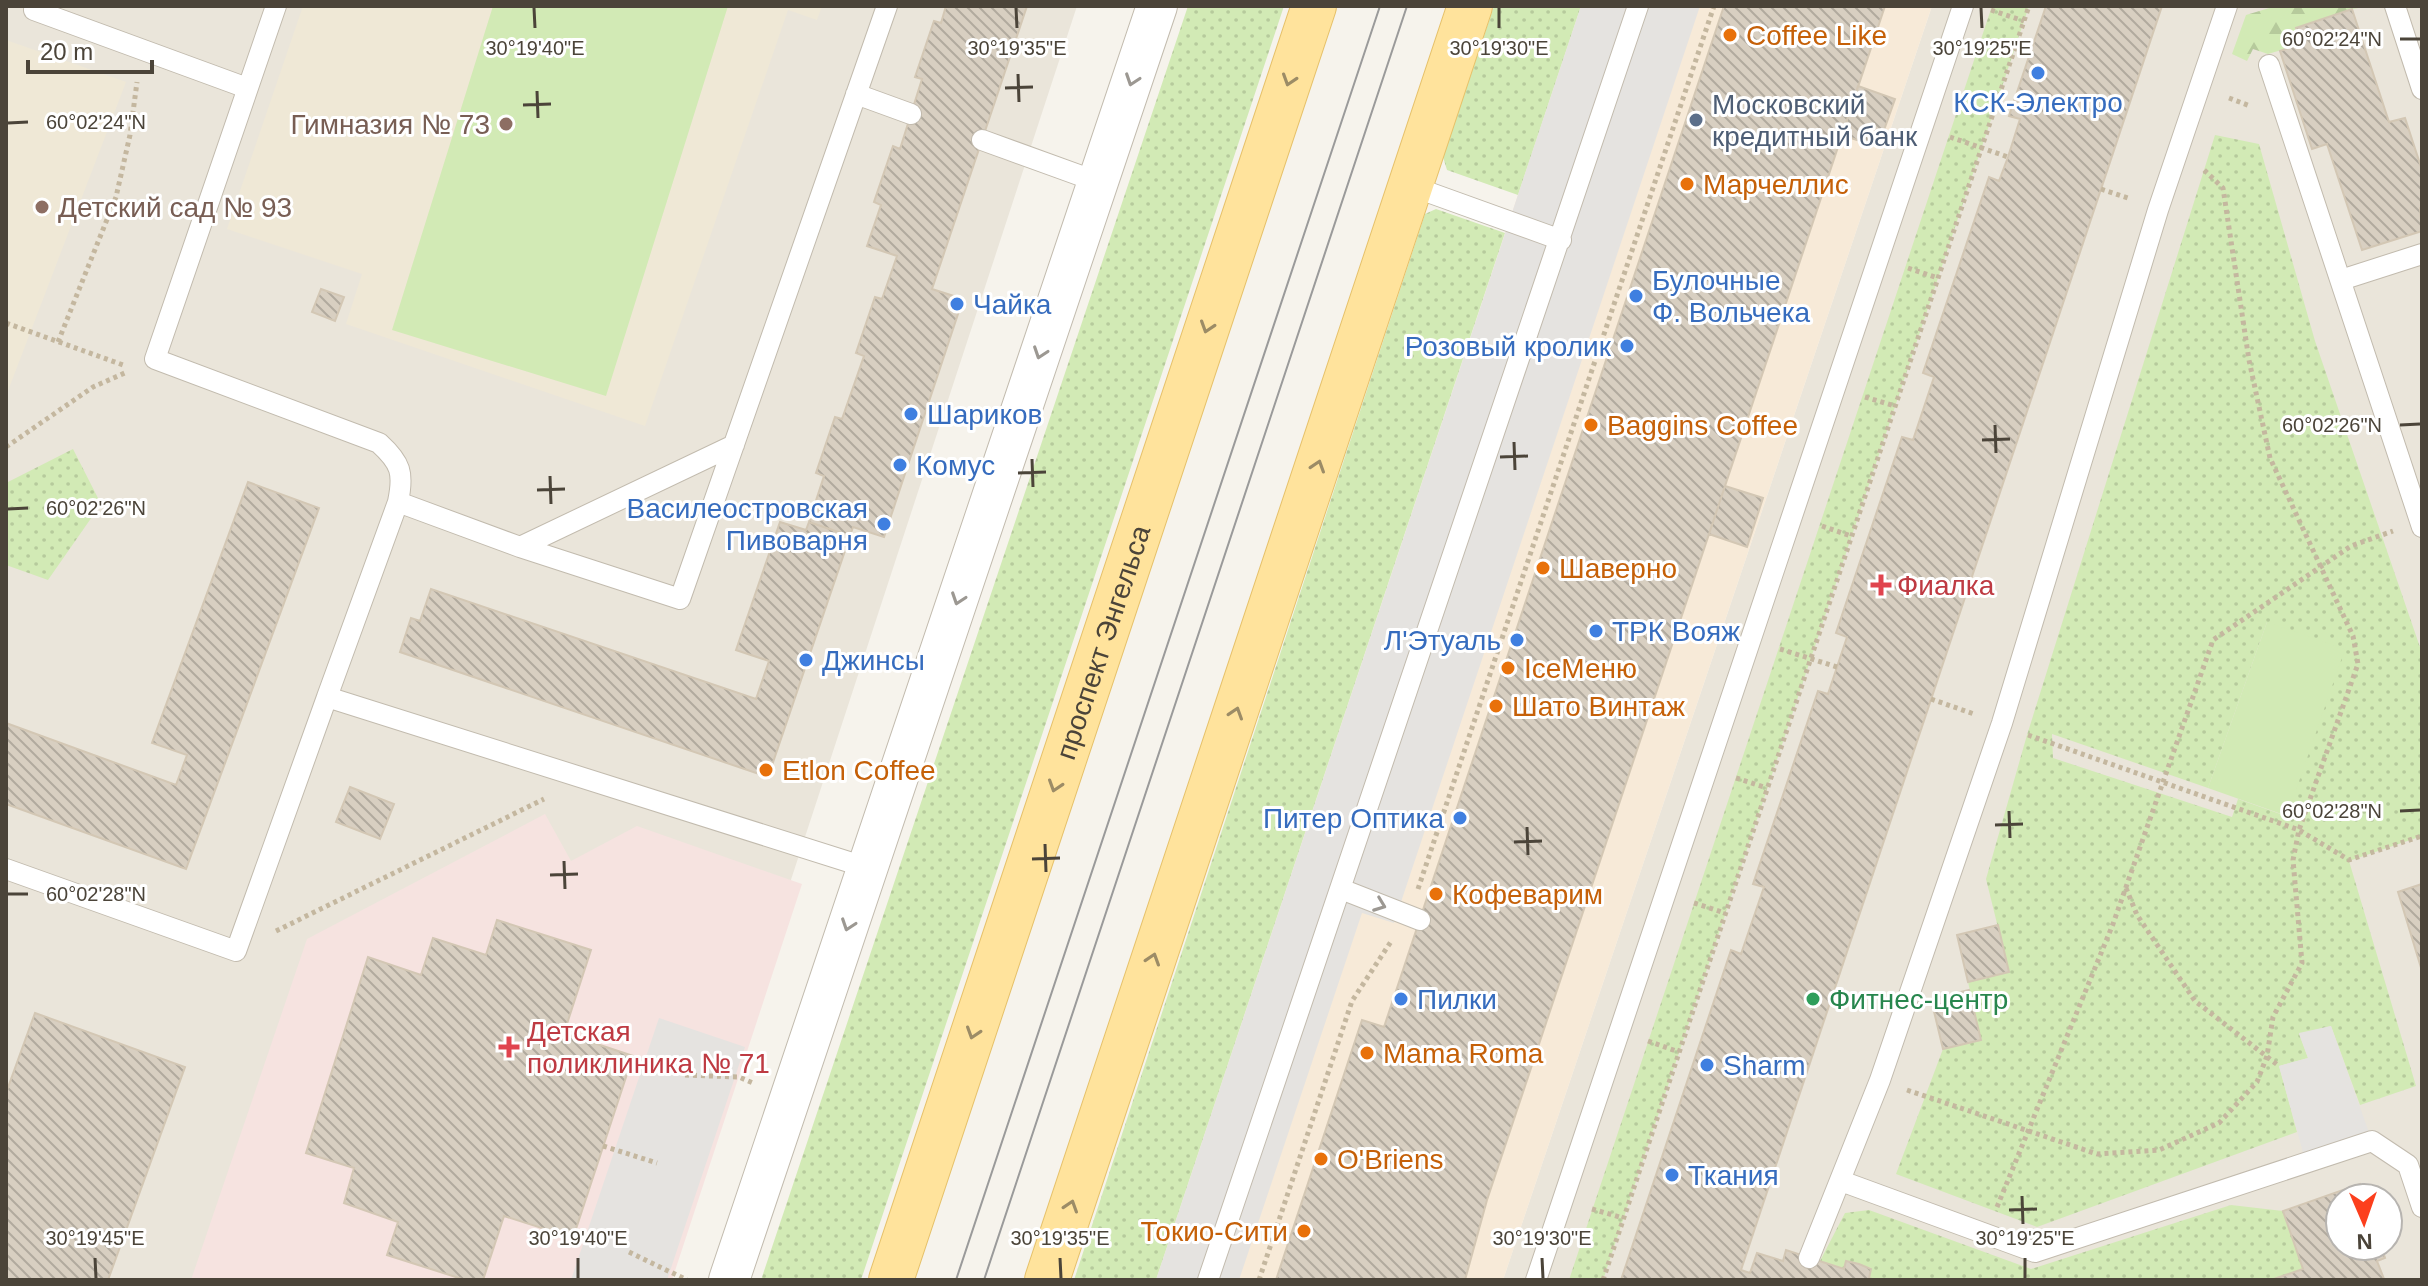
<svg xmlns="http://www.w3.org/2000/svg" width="2428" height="1286" font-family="Helvetica,sans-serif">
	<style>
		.residential { fill: #eae5da; fill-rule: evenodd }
		.commercial { fill: #f7ead8 }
		.education { fill: #efe8d6 }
		.medical { fill: #f6e3e0 }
		.green { fill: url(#green-dots); fill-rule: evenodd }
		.forest { fill: url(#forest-firs) }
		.pitch { fill: #d2eab5 }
		.parking { fill: #e5e3e0 }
		.building { fill: url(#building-back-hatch); stroke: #d3c7b4; stroke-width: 2 }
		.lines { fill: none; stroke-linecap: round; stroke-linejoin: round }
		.lane-casing { stroke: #c2bbae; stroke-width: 22 }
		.street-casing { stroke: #c2bbae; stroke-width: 42 }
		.primary-casing { stroke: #e6c16a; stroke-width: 46 }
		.path { stroke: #c4b79f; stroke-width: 5; stroke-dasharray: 4 4; stroke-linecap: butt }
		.lane { stroke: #fff; stroke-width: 20 }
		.street { stroke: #fff; stroke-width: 40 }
		.primary { stroke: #ffe39c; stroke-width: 44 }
		.tram { stroke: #9a9a9a; stroke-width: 2 }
		.oneway { stroke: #9c9892 }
		.oneway2 { stroke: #9c8c66 }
		.ticks { fill: none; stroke: #4b4439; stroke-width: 3 }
		.food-dot { fill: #e8710a; stroke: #fff; stroke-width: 3 }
		.shop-dot { fill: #3f7fe0; stroke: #fff; stroke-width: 3 }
		.service-dot { fill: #5c6f8a; stroke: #fff; stroke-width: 3 }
		.education-dot { fill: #8d6e63; stroke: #fff; stroke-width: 3 }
		.health-dot { fill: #e0444e; stroke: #fff; stroke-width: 3 }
		.leisure-dot { fill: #2e9e5b; stroke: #fff; stroke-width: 3 }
		.labels { text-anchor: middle; stroke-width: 6; stroke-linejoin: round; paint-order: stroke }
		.food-label { font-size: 28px; fill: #c56008; stroke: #fff; text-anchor: start }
		.shop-label { font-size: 28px; fill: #366cbe; stroke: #fff; text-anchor: start }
		.service-label { font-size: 28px; fill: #4e5e75; stroke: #fff; text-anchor: start }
		.education-label { font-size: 28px; fill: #785e54; stroke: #fff; text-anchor: end }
		.health-label { font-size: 28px; fill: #be3a42; stroke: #fff; text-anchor: start }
		.street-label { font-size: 28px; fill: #4b4439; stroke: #fff }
		.leisure-label { font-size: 28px; fill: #27864d; stroke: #fff; text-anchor: start }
		.ticks-label { font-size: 20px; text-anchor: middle; fill: #4b4439; stroke: #fff; stroke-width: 6; stroke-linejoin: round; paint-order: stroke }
	</style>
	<defs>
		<pattern id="green-dots" width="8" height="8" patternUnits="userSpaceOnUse" patternTransform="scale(2)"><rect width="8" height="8" fill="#d2eab5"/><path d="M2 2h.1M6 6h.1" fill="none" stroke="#b6ca9c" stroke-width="1.8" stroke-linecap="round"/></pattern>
		<pattern id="forest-firs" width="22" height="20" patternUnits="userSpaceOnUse" patternTransform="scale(2)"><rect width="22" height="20" fill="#d2eab5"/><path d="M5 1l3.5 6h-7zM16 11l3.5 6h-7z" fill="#b6ca9c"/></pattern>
		<pattern id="building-back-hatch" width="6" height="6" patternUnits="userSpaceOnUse" patternTransform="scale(2)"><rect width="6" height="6" fill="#d8cfc1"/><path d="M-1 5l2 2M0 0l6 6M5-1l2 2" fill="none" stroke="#b1aa9e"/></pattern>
	</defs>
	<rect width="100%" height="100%" fill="#f6f3ec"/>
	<path class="residential" d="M6,6H1077L660,1280H6Z
		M1932,6H2422V1280H1503ZM2340,1198H2388V1246H2340Z"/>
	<path class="commercial" d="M1581,6H1932L1503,1280H1156Z"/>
	<path class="education" d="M303,6H822L817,20L788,10L645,426L346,324L362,274L227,229Z
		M6,40L126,82L6,396Z"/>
	<path class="medical" d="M545,814L571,861L637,826L802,884L672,1280H191L307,939Z"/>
	<path class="green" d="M1188,6H1284L861,1280H761Z
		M1494,6H1581L1518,195L1447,170L1443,157Z
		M1992,6H2029L1603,1280H1569Z
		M2215,135L2259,144L2315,341L2422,653V836L2349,861L2416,1086L2360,1105L2331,1026L2299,1034L2308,1058L2279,1066L2297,1132L2037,1227L1896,1174L1943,1049L1981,1040L1968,982L2009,972L1986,879L2027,735ZM2267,622L2286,816L2238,799L2232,817L2053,758L2052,734L2208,788Z
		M1436,209L1505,233L1156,1280H1074L1425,214Z
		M73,449L101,504L48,580L6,565V483Z
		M2231,1205L2283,1211L2303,1269L2271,1280H1875L1869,1278L1871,1268L1847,1261L1844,1269L1820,1261L1845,1213L1869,1210L2031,1269Z"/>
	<path class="forest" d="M2276,6H2372L2352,9L2296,28L2301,44L2268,54L2253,49L2247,61L2232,54L2246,15Z"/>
	<path class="pitch" d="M493,6H728L606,396L392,330Z
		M2267,622L2345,649L2287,816L2208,788Z"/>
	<path class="parking" d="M1581,6H1700L1394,923L1362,913L1239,1280H1156Z
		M659,1018L745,1047L667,1280H571Z
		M2331,1026L2372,1141L2306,1163L2279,1066L2308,1058L2299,1033Z"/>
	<path class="building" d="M946,6H1027L932,289L963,299L884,537L853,527L850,536L809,522L824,476L816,473L835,417L842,419L864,356L856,353L875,297L882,299L897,256L867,246L881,205L874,202L893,146L900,149L922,79L915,77L934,21L941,23Z
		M1724,6H1885L1487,1200L1465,1280H1276L1362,1020L1384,1027Z
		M2046,6H2162L1741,1270L1750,1273L1757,1253L1783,1261L1786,1250L1844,1269L1846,1261L1859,1264L1871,1269L1869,1278L1875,1280H1621L1731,950L1741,954L1764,887L1753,884L1818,691L1828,694L1847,637L1836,633L1902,437L1913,440L1934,377L1923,373L1989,177L1999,181L2008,157L2020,119L2009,116Z
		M2352,9L2389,122L2405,118L2422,170V207L2420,208L2422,231L2362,250L2327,144L2312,149L2280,51L2301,44L2296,28Z
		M1858,86L1895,99L1878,147L1842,135Z
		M321,289L344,297L335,321L312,312Z
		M248,482L319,508L186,869L6,804V723L176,785L187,755L152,743Z
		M1725,486L1763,498L1747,547L1709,534Z
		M780,522L806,530L809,522L850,536L768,777L400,652L411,618L420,621L431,589L756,699L769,661L736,650Z
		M350,787L394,804L380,839L336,822Z
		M2422,884V971L2398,892Z
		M497,920L591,950L564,1033L633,1056L573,1238L504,1216L483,1280H465L387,1255L398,1222L344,1203L354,1168L306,1153L368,957L421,975L433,938L486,955Z
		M1998,925L2009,972L1968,982L1957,935Z
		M1969,990L1981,1040L1943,1049L1931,999Z
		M35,1013L185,1067L108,1280H6V1093Z
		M2360,1184L2365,1198H2340V1246H2381L2385,1258L2377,1261L2384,1279L2271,1280L2303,1269L2283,1211Z"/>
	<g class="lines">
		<defs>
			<path id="lane" d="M36,6L34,10L247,88
				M276,6L155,359L379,443C401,463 404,473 398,502
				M2395,6L2422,89
				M2269,65L2422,527
				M856,94L911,114
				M982,140L1098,182
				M1411,186L1561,240
				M2341,280L2422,254
				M520,547L734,445
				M327,697L398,502L520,547L680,599L887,6
				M6,869L236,951L327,697L868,868
				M1341,889L1420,920
				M1841,1181L2035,1252L2372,1141L2408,1165L2422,1207
				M1809,1258L1880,1080L2002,723L2158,210L2227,6
				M1208,1280L1638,6
				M1536,1280L1963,6"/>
			<path id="street" d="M729,1280L1157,6"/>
			<g id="primary">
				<path id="s1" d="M891,1280L1314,6"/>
				<path d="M1047,1280L1470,6"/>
			</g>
		</defs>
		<use href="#lane" class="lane-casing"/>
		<use href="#street" class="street-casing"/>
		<use href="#primary" class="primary-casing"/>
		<path class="path" d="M1991,10L2024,21
			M2229,98L2250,106
			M1950,137L2008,157
			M2101,189L2131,199
			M1908,268L1938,278
			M6,323L126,366
			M58,342L116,197L130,135L137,82
			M1865,397L1895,406
			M6,447L93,387L127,372
			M1822,526L1851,536
			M1780,649L1837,667
			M1931,699L1974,714
			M2028,735L2299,830L2349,860L2422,836
			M1736,778L1767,788
			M2126,888L2137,915L2195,1001L2279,1066
			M1418,889L1714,6
			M1694,903L1725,913
			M276,931L544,799
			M1648,1041L1679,1052
			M685,1075L739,1077L753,1083
			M1907,1090L2097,1154L2159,1150L2219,1123L2257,1082L2267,1056L2273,1017L2302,963L2293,860L2299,830L2358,664L2353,636L2270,458L2249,360L2223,188L2203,169
			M603,1146L657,1163
			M1997,1207L2113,924L2213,640L2351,546L2393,531
			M1592,1209L1623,1218
			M629,1252L687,1280
			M1259,1280L1352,1001L1392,940
			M1603,1280L2029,6"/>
		<use href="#lane" class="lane"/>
		<use href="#street" class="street"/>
		<use href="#primary" class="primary"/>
		<path class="tram" d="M956,1280L1380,6
			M984,1280L1407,6"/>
	</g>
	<defs><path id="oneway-chevron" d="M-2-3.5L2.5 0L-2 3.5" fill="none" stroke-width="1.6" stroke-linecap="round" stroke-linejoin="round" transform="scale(2)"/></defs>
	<g class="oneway">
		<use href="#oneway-chevron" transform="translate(1132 80) rotate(109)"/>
		<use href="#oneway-chevron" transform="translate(1040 353) rotate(109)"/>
		<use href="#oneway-chevron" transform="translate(958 599) rotate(109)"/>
		<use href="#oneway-chevron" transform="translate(1380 905) rotate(21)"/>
		<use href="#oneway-chevron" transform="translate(848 925) rotate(109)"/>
	</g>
	<g class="oneway2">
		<use href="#oneway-chevron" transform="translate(1289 80) rotate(108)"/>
		<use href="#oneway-chevron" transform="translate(1207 327) rotate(108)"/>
		<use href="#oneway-chevron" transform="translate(1318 466) rotate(-72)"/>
		<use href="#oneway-chevron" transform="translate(1236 713) rotate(-72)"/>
		<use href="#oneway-chevron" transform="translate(1055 786) rotate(108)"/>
		<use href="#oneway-chevron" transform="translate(1153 959) rotate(-72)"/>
		<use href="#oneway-chevron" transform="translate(973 1033) rotate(108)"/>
		<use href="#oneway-chevron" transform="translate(1071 1206) rotate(-72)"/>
	</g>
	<path class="ticks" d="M534,8L535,28M1016,8L1017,28M1499,8V28M1981,8L1982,28M2400,39H2420M1018,74L1019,102M1005,88L1033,87M537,91L538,118M523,105L551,104M8,123L28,122M1995,425L1996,453M2400,425L2420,424M1982,440L2010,439M1514,442L1515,470M1500,457L1528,456M1032,459L1033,487M1018,473L1046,472M550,476L551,504M537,490L565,489M8,509L28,508M2009,811L2010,838M2400,811L2420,810M1995,825L2023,824M1527,827L1528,855M1514,842L1542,841M1045,844L1046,872M1032,859L1060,858M564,861L565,889M550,875L578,874M8,894H28M2022,1196L2023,1224M2009,1210L2037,1209M95,1258L96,1278M578,1258V1278M1060,1258L1061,1278M1542,1258L1543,1278M2025,1258V1278"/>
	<g class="food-dot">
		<circle cx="1730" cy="35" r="8"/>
		<circle cx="1687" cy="184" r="8"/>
		<circle cx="1591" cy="425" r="8"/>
		<circle cx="1543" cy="568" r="8"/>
		<circle cx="1508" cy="668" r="8"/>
		<circle cx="1496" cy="706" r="8"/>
		<circle cx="766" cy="770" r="8"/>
		<circle cx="1436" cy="894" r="8"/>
		<circle cx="1367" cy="1053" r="8"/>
		<circle cx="1321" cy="1159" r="8"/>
		<circle cx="1304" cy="1231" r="8"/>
	</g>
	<g class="shop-dot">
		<circle cx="2038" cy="73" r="8"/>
		<circle cx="1636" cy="296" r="8"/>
		<circle cx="957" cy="304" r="8"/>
		<circle cx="1627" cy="346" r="8"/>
		<circle cx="911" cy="414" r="8"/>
		<circle cx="900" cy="465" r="8"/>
		<circle cx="884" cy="524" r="8"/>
		<circle cx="1596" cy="631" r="8"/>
		<circle cx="1517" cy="640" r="8"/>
		<circle cx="806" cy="660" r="8"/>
		<circle cx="1460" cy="818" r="8"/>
		<circle cx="1401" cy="999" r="8"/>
		<circle cx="1707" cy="1065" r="8"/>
		<circle cx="1672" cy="1175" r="8"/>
	</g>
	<circle class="service-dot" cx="1696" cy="120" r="8"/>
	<g class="education-dot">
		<circle cx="506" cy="124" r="8"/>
		<circle cx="42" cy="207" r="8"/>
	</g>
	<g class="health-dot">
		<path d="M1877 573h8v8h8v8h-8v8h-8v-8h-8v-8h8z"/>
		<path d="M505 1035h8v8h8v8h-8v8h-8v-8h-8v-8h8z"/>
	</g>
	<circle class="leisure-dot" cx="1813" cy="999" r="8"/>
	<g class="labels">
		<g class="food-label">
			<text x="1746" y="45">Coffee Like</text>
			<text x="1703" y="194">Марчеллис</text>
			<text x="1607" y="435">Baggins Coffee</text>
			<text x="1559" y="578">Шаверно</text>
			<text x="1524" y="678">IceМеню</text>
			<text x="1512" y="716">Шато Винтаж</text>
			<text x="782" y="780">Etlon Coffee</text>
			<text x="1452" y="904">Кофеварим</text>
			<text x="1383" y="1063">Mama Roma</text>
			<text x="1337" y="1169">O'Briens</text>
			<text x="1288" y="1241" text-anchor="end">Токио-Сити</text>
		</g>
		<g class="shop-label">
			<text x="2038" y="112" text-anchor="middle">КСК-Электро</text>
			<text x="1652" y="290">Булочные<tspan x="1652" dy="32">Ф. Вольчека</tspan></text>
			<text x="973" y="314">Чайка</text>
			<text x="1611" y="356" text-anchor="end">Розовый кролик</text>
			<text x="927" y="424">Шариков</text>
			<text x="916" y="475">Комус</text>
			<text x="868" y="518" text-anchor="end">Василеостровская<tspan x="868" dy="32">Пивоварня</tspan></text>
			<text x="1612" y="641">ТРК Вояж</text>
			<text x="1501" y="650" text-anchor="end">Л'Этуаль</text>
			<text x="822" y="670">Джинсы</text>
			<text x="1444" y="828" text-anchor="end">Питер Оптика</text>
			<text x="1417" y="1009">Пилки</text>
			<text x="1723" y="1075">Sharm</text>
			<text x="1688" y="1185">Ткания</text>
		</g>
		<g class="service-label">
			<text x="1712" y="114">Московский<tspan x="1712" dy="32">кредитный банк</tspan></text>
		</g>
		<g class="education-label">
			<text x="490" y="134">Гимназия № 73</text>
			<text x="58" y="217" text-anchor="start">Детский сад № 93</text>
		</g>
		<g class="health-label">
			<text x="1897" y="595">Фиалка</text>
			<text x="527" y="1041">Детская<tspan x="527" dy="32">поликлиника № 71</tspan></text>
		</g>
		<g class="street-label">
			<text dy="10" stroke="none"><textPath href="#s1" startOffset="672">проспект Энгельса</textPath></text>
		</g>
		<g class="leisure-label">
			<text x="1829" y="1009">Фитнес-центр</text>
		</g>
	</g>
	<g class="ticks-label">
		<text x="2332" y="46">60°02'24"N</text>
		<text x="535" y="55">30°19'40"E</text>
		<text x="1017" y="55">30°19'35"E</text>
		<text x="1499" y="55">30°19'30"E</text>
		<text x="1982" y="55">30°19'25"E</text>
		<text x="96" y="129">60°02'24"N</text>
		<text x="2332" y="432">60°02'26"N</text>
		<text x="96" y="515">60°02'26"N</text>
		<text x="2332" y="818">60°02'28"N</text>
		<text x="96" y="901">60°02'28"N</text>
		<text x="95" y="1245">30°19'45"E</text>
		<text x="578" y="1245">30°19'40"E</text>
		<text x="1060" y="1245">30°19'35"E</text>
		<text x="1542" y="1245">30°19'30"E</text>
		<text x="2025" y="1245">30°19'25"E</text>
	</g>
	<rect width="2428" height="1286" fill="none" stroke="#4b4439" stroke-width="16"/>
	<g transform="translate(2364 1222) rotate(178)"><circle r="38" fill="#ffffff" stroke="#b7b4b0" stroke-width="2"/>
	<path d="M0-6L14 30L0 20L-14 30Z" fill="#fc3f1d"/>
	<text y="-12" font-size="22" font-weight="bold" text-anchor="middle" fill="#4b4439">N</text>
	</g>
	<path d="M28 60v12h124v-12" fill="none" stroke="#4b4439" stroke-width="4"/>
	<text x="40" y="60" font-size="24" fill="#4b4439" stroke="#ffffff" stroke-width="6" paint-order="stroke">20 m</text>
</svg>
